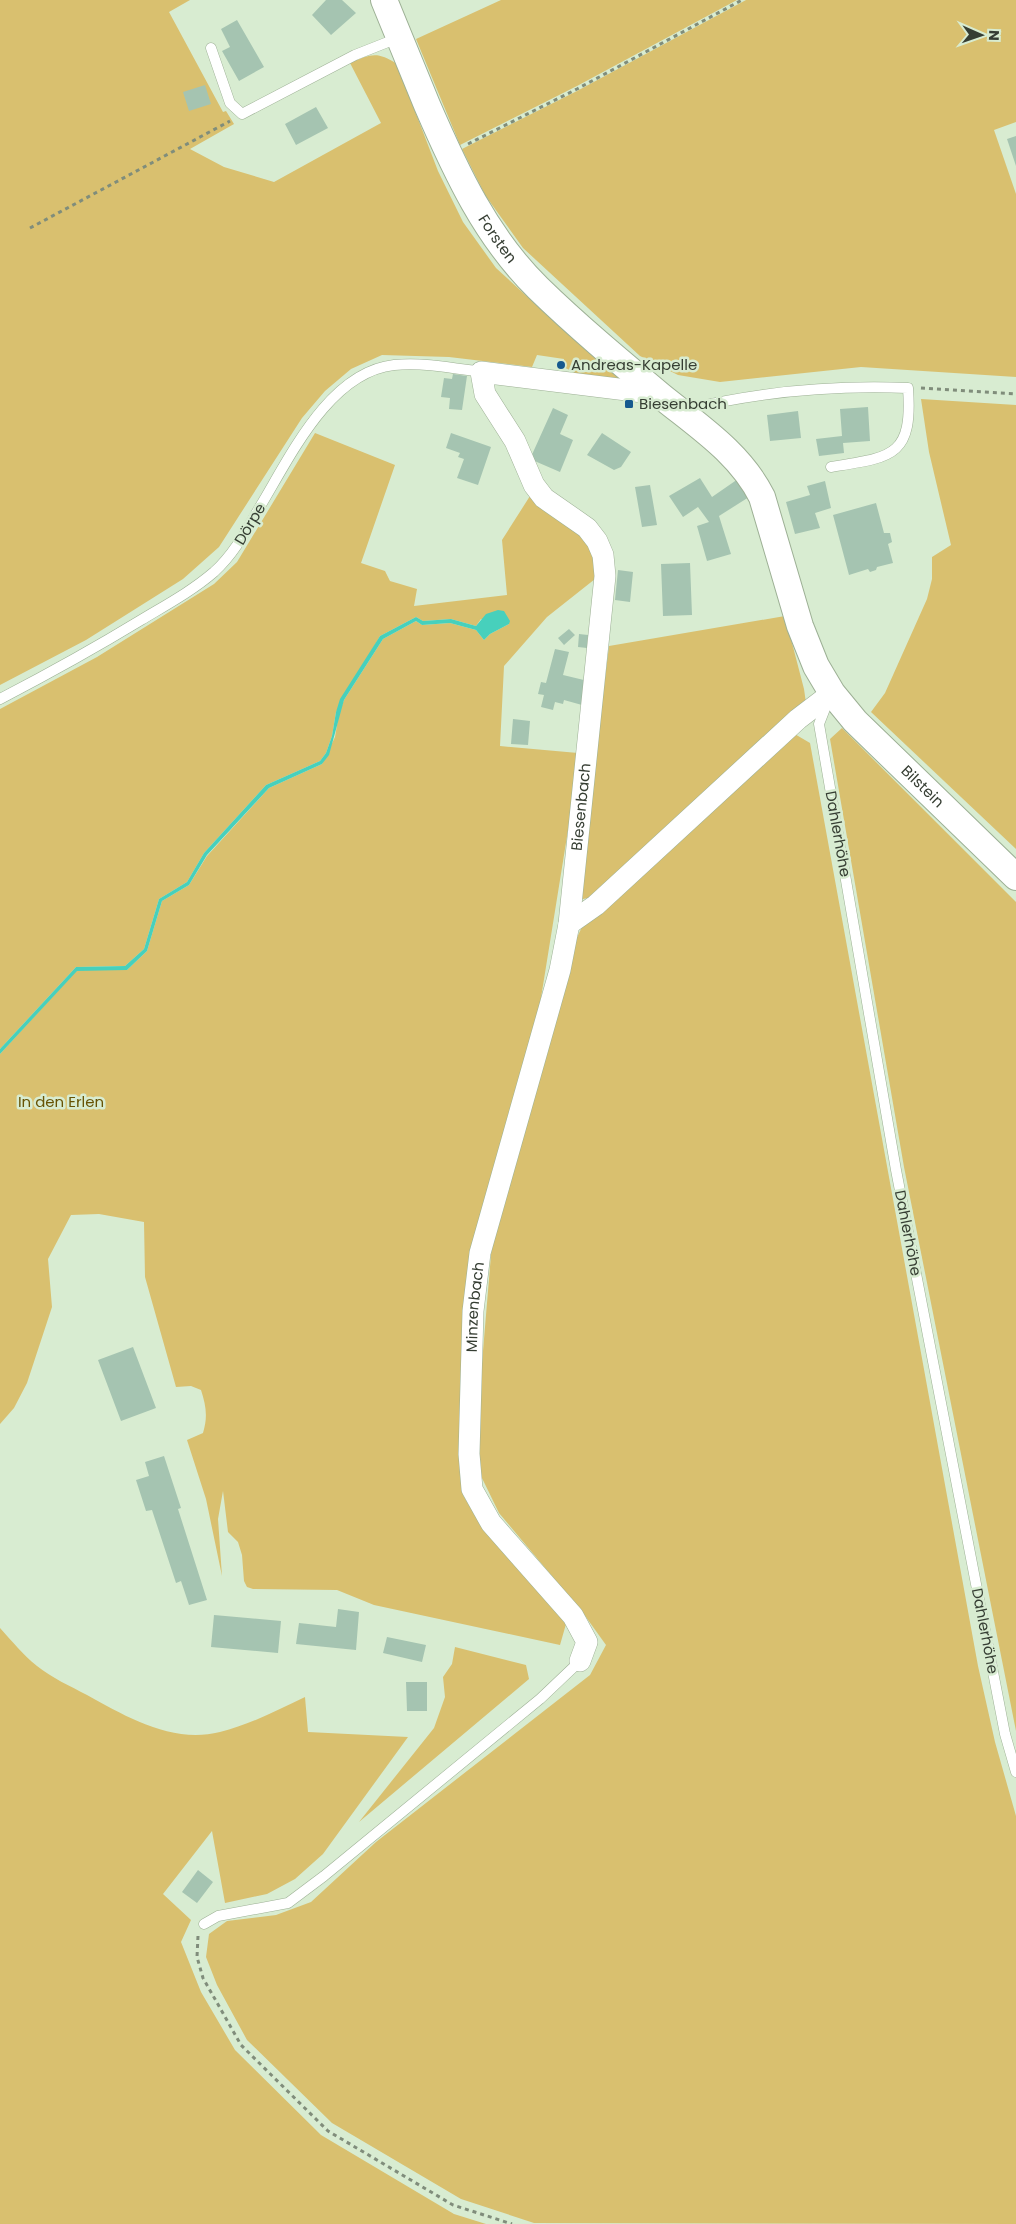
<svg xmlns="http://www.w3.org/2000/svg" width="1016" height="2224" font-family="Poppins,sans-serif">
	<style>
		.green { fill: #d9c06f }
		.water { fill: #47d0bc }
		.building { fill: #a5c4b1 }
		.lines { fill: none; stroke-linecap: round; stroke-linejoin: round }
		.service-casing { stroke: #9db095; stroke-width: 11 }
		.minor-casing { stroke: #9db095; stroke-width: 22 }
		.tertiary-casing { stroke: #9db095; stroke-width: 28 }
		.path { stroke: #808d7b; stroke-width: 3; stroke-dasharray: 4 4; stroke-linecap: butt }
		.service { stroke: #fff; stroke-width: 10 }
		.minor { stroke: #fff; stroke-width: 21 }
		.tertiary { stroke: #fff; stroke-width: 26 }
		.poi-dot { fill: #16598e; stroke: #d8ecd1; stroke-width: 2 }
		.labels { text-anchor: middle; stroke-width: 5; stroke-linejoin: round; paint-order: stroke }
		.street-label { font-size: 15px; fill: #363e33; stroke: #d8ecd1 }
		.poi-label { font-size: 15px; fill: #363e33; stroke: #d8ecd1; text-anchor: start }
		.park-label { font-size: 15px; fill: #675304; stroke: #d8ecd1 }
	</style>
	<rect width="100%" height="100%" fill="#d8ecd1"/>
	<path class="green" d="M0,0H190L169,12L223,112L226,111L234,124L190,149L224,167L274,182L381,123L350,63C371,54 377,51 397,64L438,171L463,222L496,268L568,334L626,381L572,376V371L563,367L564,359L537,355L532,367L449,357L382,355L351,369L325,391L302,418L219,547L183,579L86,640L0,685Z
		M501,0H737L577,86L460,145L416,39Z
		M746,0H1016V122L994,130L1016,194V377L861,367L720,382L678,375L640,356L523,248L485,195L462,149L577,91Z
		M921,399L1016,405V849L871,712L885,693L927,599L932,579V557L951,545L929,452Z
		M315,433L395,465L361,563L385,571L390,581L417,589L414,606L507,595L502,540L530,496L568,522L592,549L595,579L547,617L504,666L500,746L578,753L569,824L540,1004L472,1249L462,1423L463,1495L480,1524L566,1624L560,1645L374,1605L337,1590L253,1589L247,1587L244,1581L242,1555L238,1542L228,1532L223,1491L218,1519L222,1576L206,1499L187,1440L203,1433C208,1416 206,1406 201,1390L191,1386L176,1387L145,1277L144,1222L99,1214L71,1215L48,1259L52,1307L27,1383L14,1408L0,1424V1054L77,970H127L147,951L162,901L189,885L207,856L269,788L322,764L335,737L339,713L344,700L383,639L416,621L422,625L450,623L476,630L484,640L490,634L509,624L481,619L476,626L451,619L423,621L416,617L380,636L336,712L332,736L326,753L320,761L266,785L204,853L187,882L159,899L144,949L125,966L76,967L0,1049V709L97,657L214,584L237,562Z
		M785,616L804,689L806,703L588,898L578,900L609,646Z
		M842,728L1016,902V1731L904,1167L830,739Z
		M793,733L810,743L978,1666L995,1742L1016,1816V2224L534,2223L461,2199L332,2123L247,2040L217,1985L206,1957L209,1934L227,1921L276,1915L311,1902L376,1842L590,1675L606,1645L583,1613L499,1513L481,1476L477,1423L493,1231L569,954L582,927Z
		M0,1628C12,1641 23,1655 37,1666C52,1678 70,1686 87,1695C127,1717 172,1744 220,1732C249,1725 278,1710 305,1697L308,1732L408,1737L323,1854L295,1879L267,1894L225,1903L212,1831L163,1894L191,1920L181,1942L201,1992L235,2050L321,2135L454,2214L486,2224H0Z
		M455,1647L526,1665L529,1679L359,1822L434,1728L445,1697L443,1677L452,1664Z"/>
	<path class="water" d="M498,610L504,611L510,621L509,624L490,634L484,640L476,630L450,623L422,625L416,621L383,639L344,700L329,755L322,764L269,788L207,855L189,885L162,901L147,951L127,970L77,971L0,1054V1049L76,967L125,966L144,949L159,899L187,882L204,853L266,785L320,761L326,753L332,736L336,712L340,699L380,636L416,617L423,621L451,619L476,626L486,614Z"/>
	<path class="building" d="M326,0H342L356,13L331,35L312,15Z
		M237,20L264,67L239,81L222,51L230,47L221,29Z
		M205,85L211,104L189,111L183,92Z
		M316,107L328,128L296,145L285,124Z
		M1016,136V166L1007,139Z
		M453,374L467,376L462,410L449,409L450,398L441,397L444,378L452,379Z
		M868,407L870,441L843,443L844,453L819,456L816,439L842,436L840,409Z
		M553,408L568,415L560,434L573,440L560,472L530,459Z
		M798,411L801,438L770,441L767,415Z
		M451,433L491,447L478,485L457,478L464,459L458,457L460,453L446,448Z
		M602,433L631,452L621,467L614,470L587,455Z
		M700,478L712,497L738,479L749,497L719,516L731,554L707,561L697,526L709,522L698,507L683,517L669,496Z
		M825,481L831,508L815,513L820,528L795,534L786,502L810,495L807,486Z
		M650,485L657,525L642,527L635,487Z
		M876,503L884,533H890L892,542L888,544L893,563L877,567L876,570L870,572L868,569L849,575L833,515Z
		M690,563L692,615L663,616L661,564Z
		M618,570L633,572L630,602L615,600Z
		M569,629L575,635L564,645L558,638Z
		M579,634L588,635L587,648L578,647Z
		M555,649L569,652L563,675L588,681L582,705L564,700L563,704L555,702L553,710L541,707L544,695L538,694L541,682L546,683Z
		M513,719L530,721L528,745L511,744Z
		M133,1347L156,1408L121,1421L98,1360Z
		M164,1456L181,1508L178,1509L207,1600L189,1605L181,1581L176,1583L152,1510L146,1511L136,1480L149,1476L145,1462Z
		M338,1609L359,1612L356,1650L296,1644L299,1623L336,1627Z
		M214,1615L281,1621L278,1653L211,1647Z
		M387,1637L426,1645L422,1662L383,1653Z
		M406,1682H427V1711H407Z
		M198,1870L213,1882L197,1903L182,1892Z"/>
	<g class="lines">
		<defs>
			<path id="service" d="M211,48L230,103L242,114L355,55L398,38
				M684,410C757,392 832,385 908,388C913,457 892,457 831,467
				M0,699C48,674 95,648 141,620C166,605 192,591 214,572C235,553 247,529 261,505C291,455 330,372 394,365C422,362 453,368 481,372
				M828,701L819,724L896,1170L1005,1734L1016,1772
				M204,1924L218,1916L288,1903L324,1876L540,1699L580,1661"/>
			<g id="minor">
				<path d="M569,924L596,905L798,719L832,693"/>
				<path id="s1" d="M580,1661L587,1642L573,1616L491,1523L472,1489L469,1454L473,1311L480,1253L560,970L569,924L605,576L603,555L597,541L587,528L544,498L534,485L515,441L485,394L481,372L659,394"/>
			</g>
			<g id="tertiary">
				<path id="s2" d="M384,0C398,35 413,70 427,105C456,172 486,237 538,288C577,326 619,361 661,396C698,426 740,453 762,497L800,626L816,666L832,693L855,721L1016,877"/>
			</g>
		</defs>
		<use href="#service" class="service-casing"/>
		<use href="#minor" class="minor-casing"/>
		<use href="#tertiary" class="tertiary-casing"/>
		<path class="path" d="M468,144L577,89L742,0
			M30,228L230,121
			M921,388L1016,394
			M198,1936L197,1957L203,1978L241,2045L328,2131L453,2205L512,2224"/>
		<use href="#service" class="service"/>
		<use href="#minor" class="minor"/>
		<use href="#tertiary" class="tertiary"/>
	</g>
	<g class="poi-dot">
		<circle cx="561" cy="365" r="5"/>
		<rect x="624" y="399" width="10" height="10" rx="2.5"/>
	</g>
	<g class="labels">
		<g class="street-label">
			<text dy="5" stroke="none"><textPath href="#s2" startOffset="265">Forsten</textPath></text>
			<text transform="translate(250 524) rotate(-59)" y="5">Dörpe</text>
			<text dy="5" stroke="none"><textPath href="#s2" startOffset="976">Bilstein</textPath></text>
			<text dy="5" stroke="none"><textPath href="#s1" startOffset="908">Biesenbach</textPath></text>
			<text transform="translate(838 834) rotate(80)" y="5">Dahlerhöhe</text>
			<text transform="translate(908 1233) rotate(79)" y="5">Dahlerhöhe</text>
			<text dy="5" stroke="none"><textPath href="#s1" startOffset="395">Minzenbach</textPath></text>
			<text transform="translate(985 1631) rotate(79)" y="5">Dahlerhöhe</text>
		</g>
		<g class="poi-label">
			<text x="571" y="370">Andreas-Kapelle</text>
			<text x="639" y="409">Biesenbach</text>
		</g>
		<g class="park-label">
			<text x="61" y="1107">In den Erlen</text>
		</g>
	</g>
	<g transform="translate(981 35) rotate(92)" stroke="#d8ecd1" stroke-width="4" paint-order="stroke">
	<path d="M0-4L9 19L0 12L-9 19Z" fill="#363e33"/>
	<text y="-8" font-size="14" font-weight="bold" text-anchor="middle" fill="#363e33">N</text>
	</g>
</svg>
